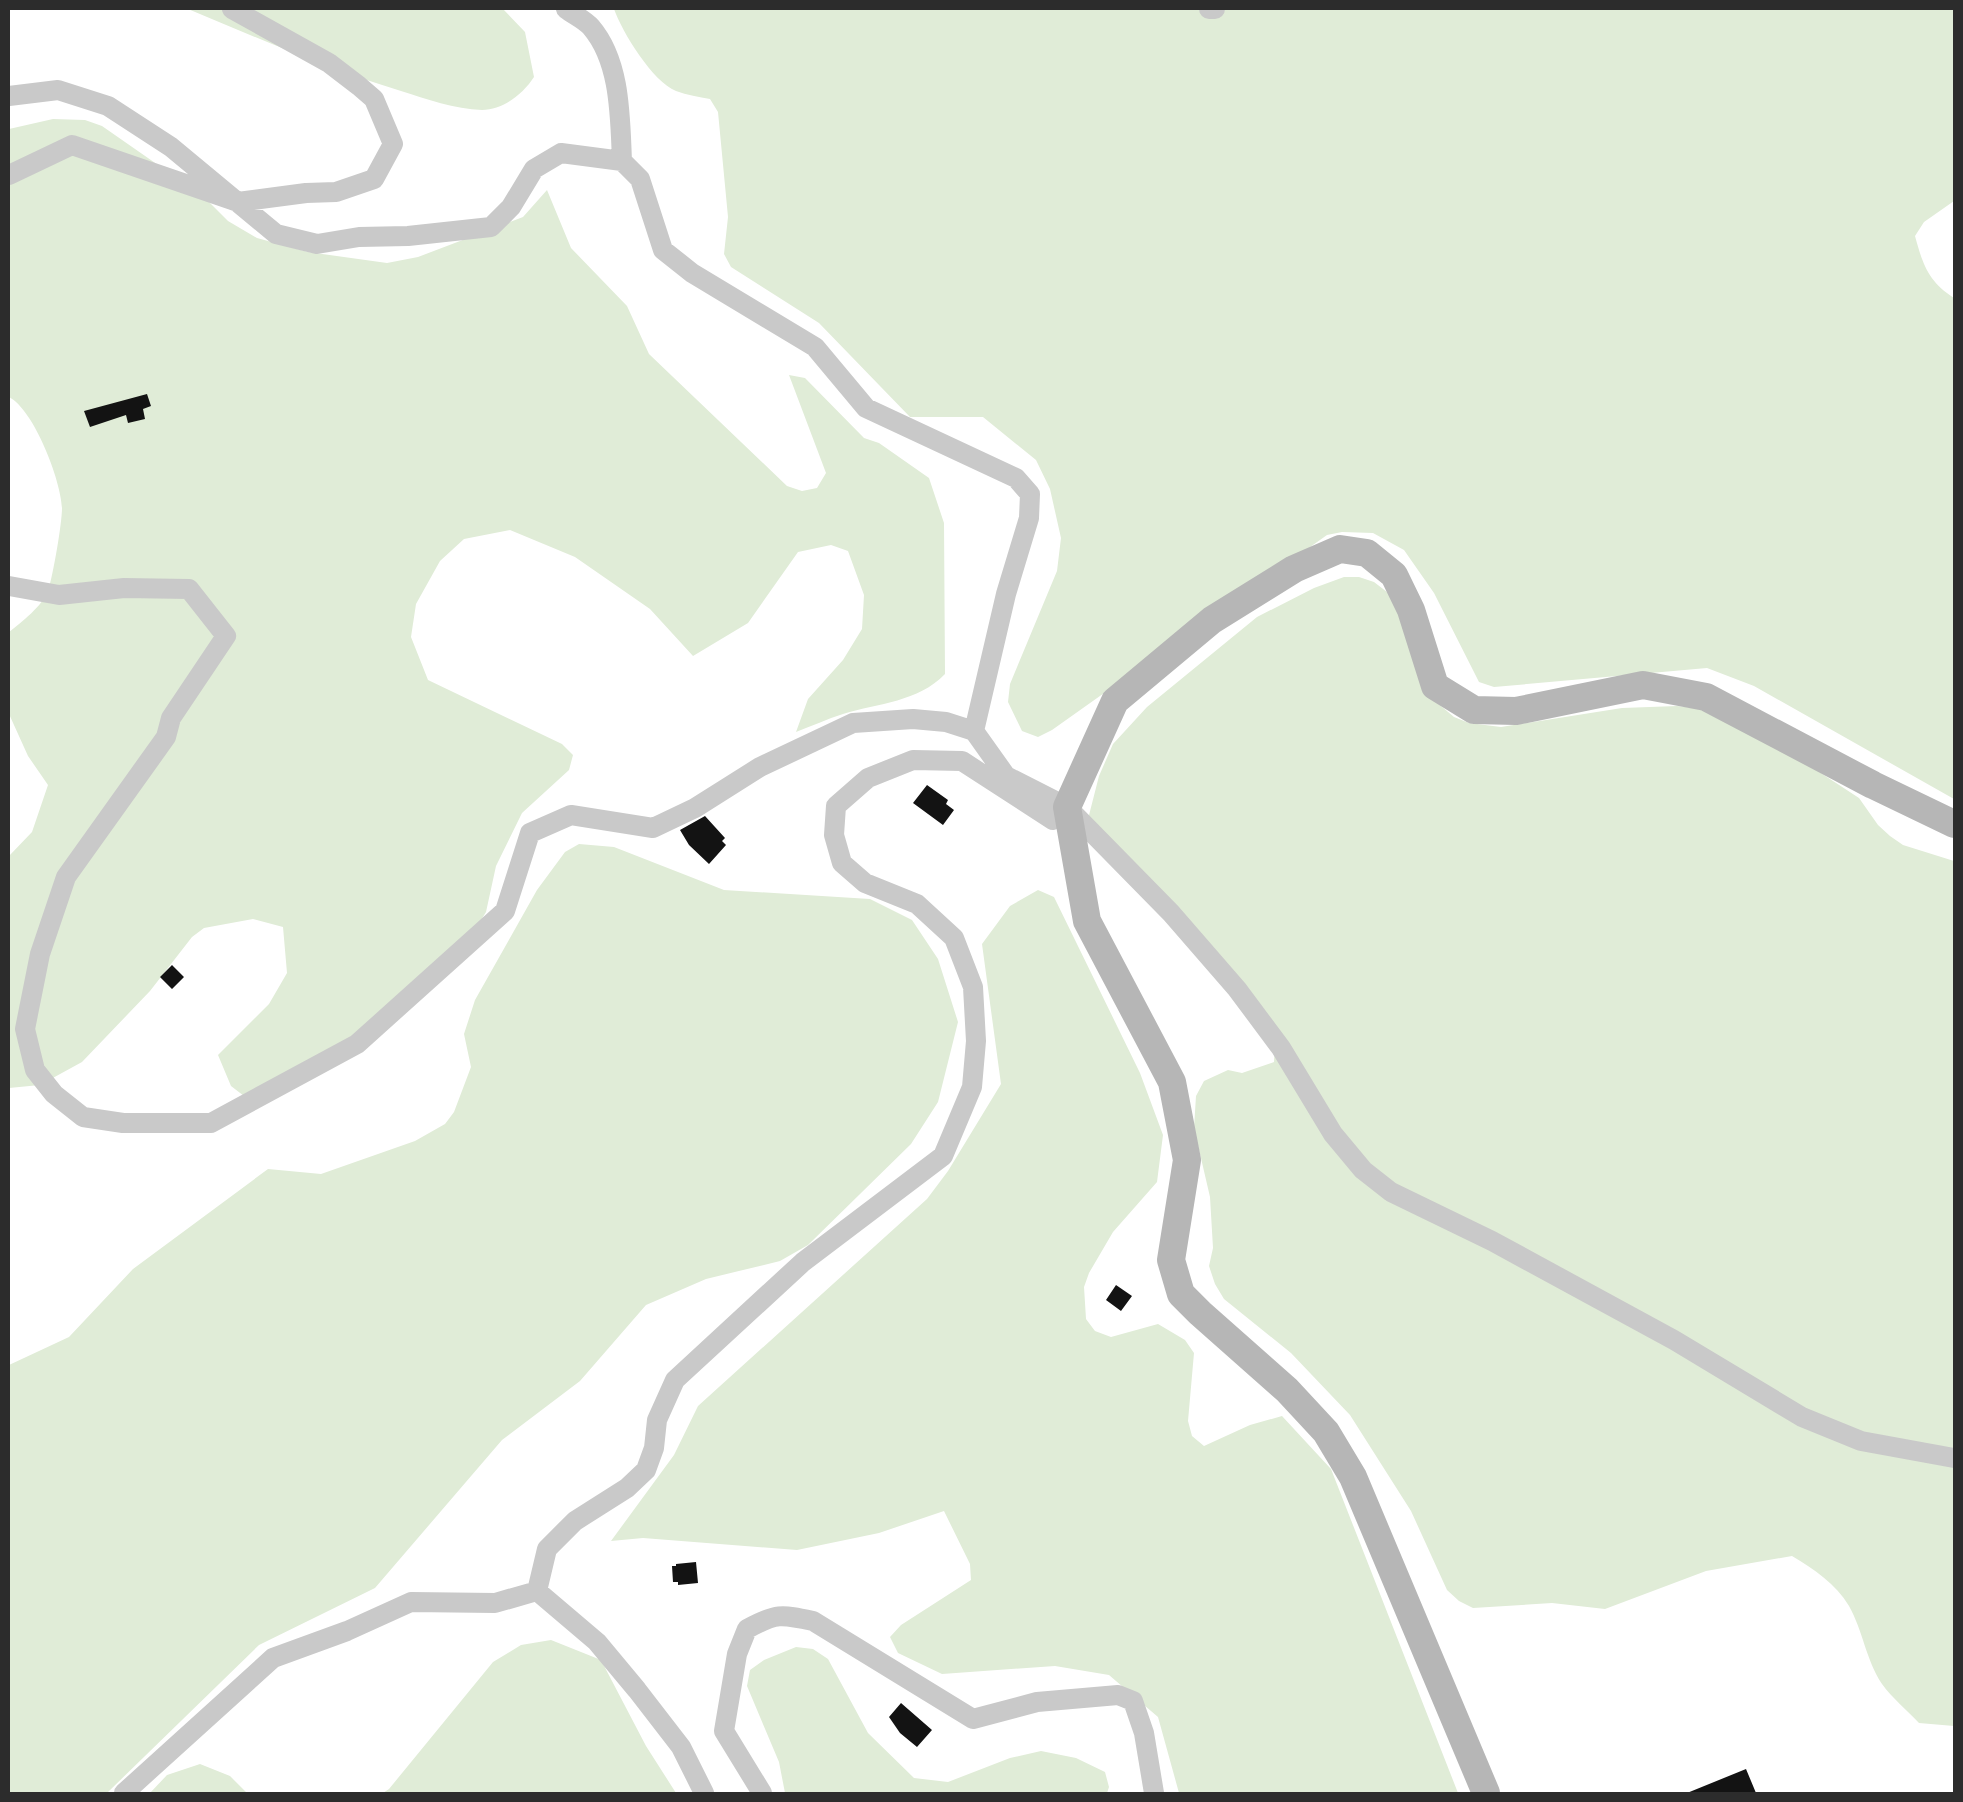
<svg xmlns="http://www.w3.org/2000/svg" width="1963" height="1802" font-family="'Sofia Sans Condensed',sans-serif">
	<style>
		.green { fill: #e0ecd7 }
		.building { fill: #131313 }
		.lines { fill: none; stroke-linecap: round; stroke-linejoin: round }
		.street { stroke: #c9c9c9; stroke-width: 20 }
		.secondary { stroke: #b6b6b6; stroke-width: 28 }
	</style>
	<rect width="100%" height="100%" fill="#fff"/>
	<path class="green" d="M188,9H503L525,32L534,77C523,94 503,110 482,110C455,109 426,99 401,91C328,69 258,38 188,9Z
		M614,9H1954V201L1924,222L1915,236C1923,265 1928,281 1954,298V799L1754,686L1707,668L1494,687L1479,682L1434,593L1404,550L1373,533L1342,532L1327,535L1052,730L1038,737L1022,731L1008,702L1010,684L1057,571L1061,538L1050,489L1036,460L983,417H910L819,323L731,267L724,254L728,217L718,112L710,99C699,97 687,95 676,91C653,82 622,32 614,9Z
		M53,119L85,120L102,126L204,197L228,221L257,238L308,252L387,263L418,257L523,217L547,190L571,248L627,306L649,354L787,486L802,491L817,488L826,473L789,375L805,378L864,438L879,443L929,478L944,523L945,674C918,702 879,703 843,714C827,719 812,726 796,732L808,699L843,660L862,629L864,595L848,551L831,545L798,552L748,623L693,656L650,609L575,557L510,530L464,539L440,561L416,604L411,637L428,680L562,744L573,755L569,770L522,813L496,866L486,912L469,940L370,1029L244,1096L231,1086L218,1055L269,1004L287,973L283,927L253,919L204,928L192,937L150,991L82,1062L40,1085L9,1088V856L32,832L48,785L28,756L9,714V632C21,623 43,605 48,591C53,576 62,523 62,508C61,480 34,410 9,397V129Z
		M1344,577H1359L1374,582L1387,592L1398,606L1427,678L1441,706L1454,717L1469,723L1501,727L1622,708L1677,706L1711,710L1781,747L1859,798L1878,825L1890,836L1903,845L1954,861V1726L1919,1723C1907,1710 1892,1698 1882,1684C1866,1660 1863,1631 1849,1606C1836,1584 1814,1569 1792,1556L1706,1571L1605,1609L1552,1603L1473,1608L1459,1601L1447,1590L1411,1511L1350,1415L1291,1353L1224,1299L1215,1284L1209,1266L1213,1248L1210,1197L1194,1128L1196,1096L1204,1081L1228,1070L1242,1073L1274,1062L1275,1044L1087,823L1099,776L1113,744L1147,707L1257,617L1314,588Z
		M579,844L614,847L724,890L870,899L912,920L938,959L958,1022L938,1102L911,1144L808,1245L780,1261L706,1279L646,1305L580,1381L502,1440L375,1588L259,1645L107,1793H9V1365L69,1337L133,1269L268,1169L321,1174L415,1141L445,1124L454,1112L471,1067L464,1034L475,1000L537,890L565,852Z
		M1038,890L1054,897L1140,1073L1163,1135L1157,1182L1113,1232L1089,1273L1084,1287L1086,1319L1095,1331L1111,1337L1158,1324L1185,1340L1194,1353L1188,1421L1192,1436L1204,1446L1250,1425L1282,1416L1331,1469L1458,1793H1179L1158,1717L1109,1675L1055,1666L942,1674L898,1653L890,1637L901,1625L971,1580L970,1564L944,1511L879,1533L797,1550L643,1538L611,1541L674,1455L698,1406L927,1199L948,1171L1001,1084L982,944L1010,906Z
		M551,1640L601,1660L646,1746L676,1793H383L389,1789L493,1662L521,1645Z
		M796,1647L813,1649L828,1659L868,1733L914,1778L948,1782L1010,1758L1041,1751L1076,1758L1105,1772L1109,1787L1107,1793H785L779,1762L747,1686L750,1670L764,1660Z
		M200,1764L230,1776L247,1793H150L167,1775Z"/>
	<path class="building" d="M147,394L151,406L143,409L145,419L128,423L126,415L90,427L84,411Z
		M927,785L948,800L946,804L954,810L943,825L913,803Z
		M705,816L725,838L722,841L726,845L709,864L689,845L680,830Z
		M172,965L184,977L172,989L160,977Z
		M1116,1285L1132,1296L1121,1311L1106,1300Z
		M696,1562L698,1583L678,1585V1582H673L672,1566H676V1564Z
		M901,1703L932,1730L917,1747L900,1733L889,1717Z
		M1746,1769L1756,1793H1687Z"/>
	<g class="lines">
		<path class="street" d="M566,9C574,15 585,20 591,27C621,62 620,118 622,161
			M1209,9H1215
			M9,96L58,90L108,106L171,147L276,234L317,244L359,237L408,236L491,227L511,207L534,169L561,153L622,161L640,179L663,250L692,273L815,347L866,408L1016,478L1030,494L1029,518L1006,594L974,731
			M9,175L72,145L238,202L306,193L336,192L374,179L393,144L374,99L359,86L329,63L232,9
			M9,586L59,595L124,588L189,589L226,636L171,718L166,737L66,877L40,954L25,1029L35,1070L54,1094L83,1117L123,1123H211L357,1044L505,911L530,833L571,815L653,828L695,808L760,767L853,723L913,719L946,722L974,731L1006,776L1067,807L1171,913L1237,989L1281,1048L1333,1134L1363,1170L1391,1192L1492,1241L1674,1340L1802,1417L1861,1441L1954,1458
			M537,1591L547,1549L575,1521L627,1488L646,1470L654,1448L657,1420L675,1380L803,1262L943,1156L972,1087L976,1041L973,987L954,938L917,904L865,883L842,863L834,835L836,806L868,778L913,760L962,761L1053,820L1067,807
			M537,1591L597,1642L637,1690L681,1747L704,1793
			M124,1793L273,1658L347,1631L411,1602L495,1603L537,1591
			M762,1793L724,1731L737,1654L747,1629C776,1613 781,1614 813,1621L973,1719L1037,1702L1118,1695L1133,1701L1144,1733L1154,1793"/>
		<path class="secondary" d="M1486,1793L1353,1477L1326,1432L1287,1390L1200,1313L1181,1294L1171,1260L1187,1160L1172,1082L1087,921L1067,807L1115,701L1212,620L1294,569L1340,549L1367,553L1394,575L1411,610L1435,686L1474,710L1516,711L1643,685L1706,697L1873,785L1954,824"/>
	</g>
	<rect width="1963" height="1802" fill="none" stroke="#2c2c2c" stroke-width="20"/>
</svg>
